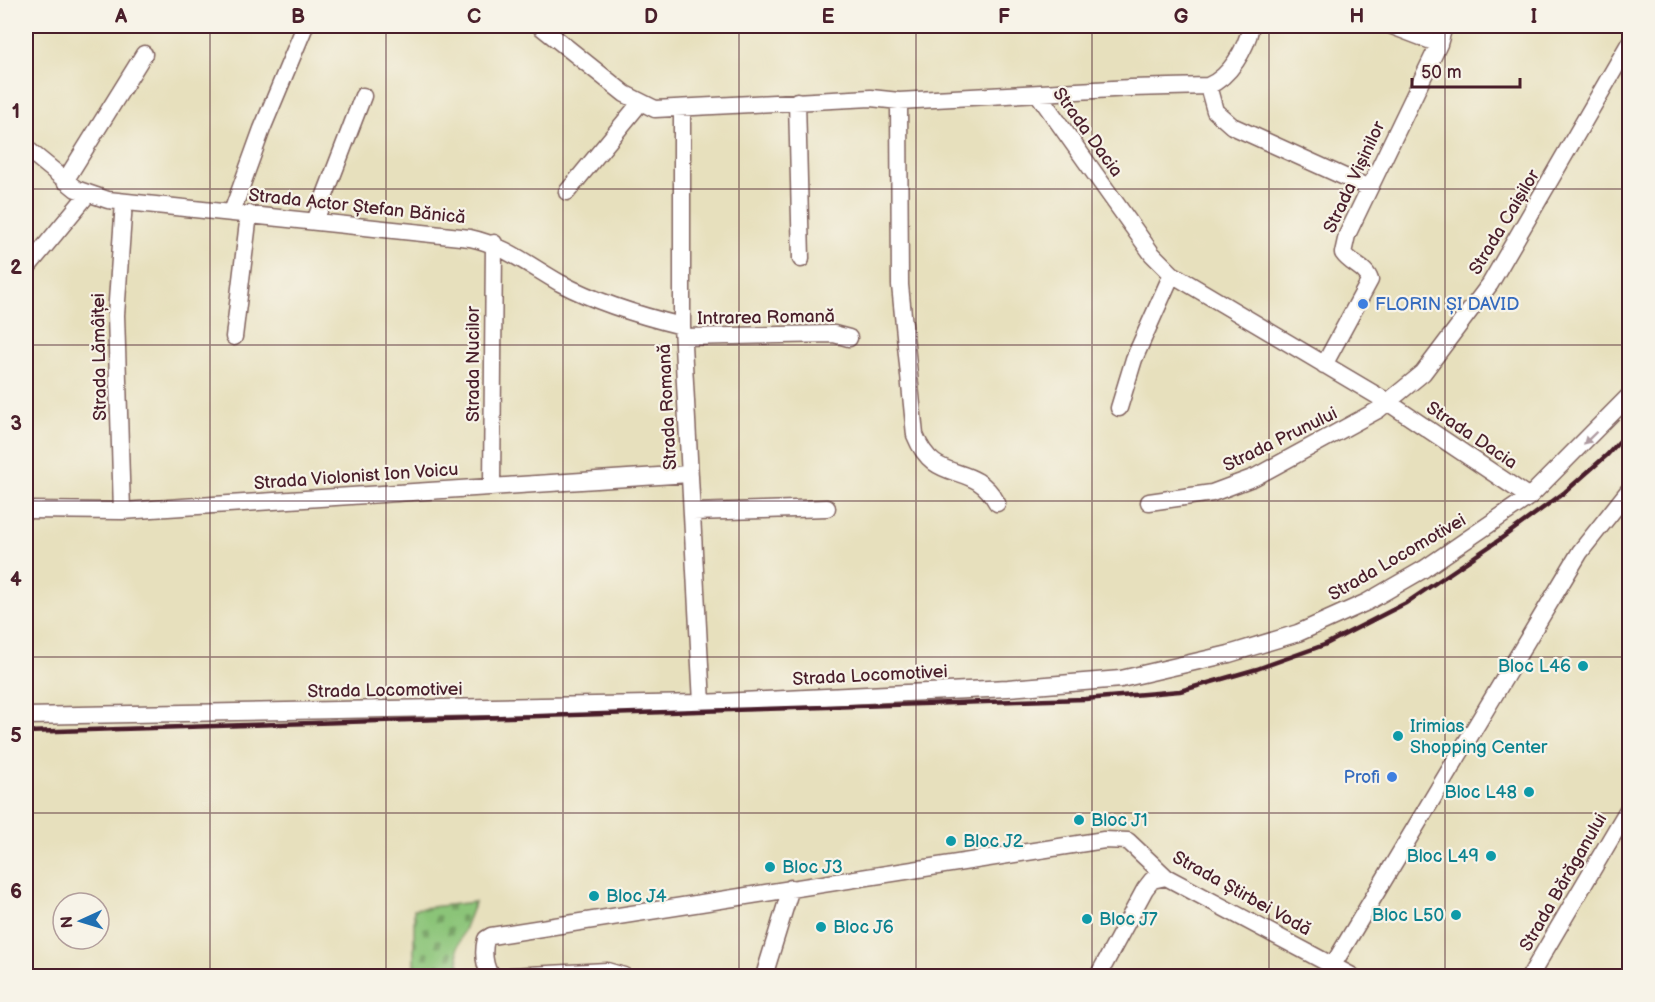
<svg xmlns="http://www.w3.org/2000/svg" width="1655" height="1002" font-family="'Balsamiq Sans',sans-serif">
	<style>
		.cemetery { fill: url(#cemetery-stones); stroke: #6a7252; stroke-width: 1.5 }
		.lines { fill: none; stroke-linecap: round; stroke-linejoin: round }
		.minor-casing { stroke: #81635e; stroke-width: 19 }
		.minor { stroke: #fff; stroke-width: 16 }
		.rail { stroke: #4a1f2b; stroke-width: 4.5 }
		.oneway { fill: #ae9aa0 }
		.grid { fill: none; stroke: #4a1f2b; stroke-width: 1.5; stroke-opacity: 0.55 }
		.shop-dot { fill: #3f7fe0; stroke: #f7f3e8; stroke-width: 2 }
		.culture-dot { fill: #0f9aa8; stroke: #f7f3e8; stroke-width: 2 }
		.labels { text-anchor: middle; stroke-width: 4.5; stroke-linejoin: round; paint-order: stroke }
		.street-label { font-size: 18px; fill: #4a1f2b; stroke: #f7f3e8 }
		.shop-label { font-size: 18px; fill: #366cbe; stroke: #f7f3e8; text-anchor: start }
		.culture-label { font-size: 18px; fill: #0d838f; stroke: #f7f3e8; text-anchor: start }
		.neatline { fill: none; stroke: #4a1f2b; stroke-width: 2 }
		.grid-label { font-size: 20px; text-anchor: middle; font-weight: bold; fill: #4a1f2b }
	</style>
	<defs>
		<pattern id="cemetery-stones" width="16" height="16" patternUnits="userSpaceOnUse" patternTransform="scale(1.5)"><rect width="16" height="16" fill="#8bc478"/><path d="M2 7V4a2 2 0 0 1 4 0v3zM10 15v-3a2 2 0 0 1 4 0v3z" fill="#749f63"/></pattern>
	</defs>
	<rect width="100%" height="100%" fill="#f7f3e8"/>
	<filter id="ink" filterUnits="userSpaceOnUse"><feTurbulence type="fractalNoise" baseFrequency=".0167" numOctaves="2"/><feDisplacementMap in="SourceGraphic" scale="12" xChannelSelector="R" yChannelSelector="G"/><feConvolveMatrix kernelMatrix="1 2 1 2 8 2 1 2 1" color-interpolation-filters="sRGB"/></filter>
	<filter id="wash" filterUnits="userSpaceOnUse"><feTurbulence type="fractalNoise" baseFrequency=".008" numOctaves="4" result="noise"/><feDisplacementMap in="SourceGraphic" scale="24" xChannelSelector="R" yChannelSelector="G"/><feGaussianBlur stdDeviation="1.35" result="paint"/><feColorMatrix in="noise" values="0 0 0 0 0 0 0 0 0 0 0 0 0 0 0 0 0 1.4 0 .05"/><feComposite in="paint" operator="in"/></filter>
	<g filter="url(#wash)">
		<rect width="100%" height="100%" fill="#e7e0bd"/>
		<path class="cemetery" d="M475,902L457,948L461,976H414V909Z"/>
	</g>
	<g filter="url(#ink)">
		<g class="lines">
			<defs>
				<path id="minor" d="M540,26L625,94L655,109L871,98L899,101L1131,88L1208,86C1230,77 1246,49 1251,26
					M1392,26L1439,44
					M1208,86L1215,111L1232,126L1369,188
					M1038,94L1152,254L1172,274L1386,401L1529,497
					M797,101L801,259
					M899,101L900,285L915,435C936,488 972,458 997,503
					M682,109V326L702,703
					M26,148L76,189L108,200L470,238C504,245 530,266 560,283C598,303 641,316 682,326
					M65,181L144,54
					M567,192L640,103
					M232,212L262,129L305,26
					M315,221L363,96
					M26,269L88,194
					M234,337L249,214
					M683,337L834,334L849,338
					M1324,365L1370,280C1366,267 1351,265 1343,253L1347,235L1439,44L1444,26
					M1119,408L1134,359L1172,274
					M492,486L494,243
					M1149,502L1212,493L1255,477L1378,410L1423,373L1490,284L1630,42
					M26,510L122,511L689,474
					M122,511L116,315L124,202
					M692,512L827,508
					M26,716L702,703L1008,688L1121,679L1229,654L1298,633L1367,602L1424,569L1529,497L1630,395
					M1333,965L1580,552L1630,489
					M495,976L490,975C484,964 483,951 486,939L491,936L1104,840L1128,841L1166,877L1352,976
					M510,976L607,971L624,976
					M764,976L791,888
					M1098,976L1145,889L1152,880L1166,877
					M1530,976L1630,806"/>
			</defs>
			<use href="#minor" class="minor-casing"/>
			<use href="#minor" class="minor"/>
			<path class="rail" d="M26,732L1085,699L1180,691L1257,669L1324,645L1406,603L1499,540L1565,492L1607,455L1630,430"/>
		</g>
		<defs><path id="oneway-solid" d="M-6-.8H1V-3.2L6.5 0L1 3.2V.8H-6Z" transform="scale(1.5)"/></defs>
		<use class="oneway" href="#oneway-solid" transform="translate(1590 438) rotate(136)"/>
	</g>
	<path class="grid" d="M210,26V976M386,26V976M563,26V976M739,26V976M916,26V976M1092,26V976M1269,26V976M1445,26V976M26,189H1630M26,345H1630M26,501H1630M26,657H1630M26,813H1630"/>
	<g class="shop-dot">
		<circle cx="1363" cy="304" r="6"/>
		<circle cx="1392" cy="777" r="6"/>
	</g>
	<g class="culture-dot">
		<circle cx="1583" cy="666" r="6"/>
		<circle cx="1398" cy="736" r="6"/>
		<circle cx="1529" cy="792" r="6"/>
		<circle cx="1079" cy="820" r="6"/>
		<circle cx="951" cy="841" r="6"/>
		<circle cx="1491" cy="856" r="6"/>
		<circle cx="770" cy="867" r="6"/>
		<circle cx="594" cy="896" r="6"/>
		<circle cx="1456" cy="915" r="6"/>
		<circle cx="1087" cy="919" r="6"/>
		<circle cx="821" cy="927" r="6"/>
	</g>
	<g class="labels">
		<g class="street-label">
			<text transform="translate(1088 132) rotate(54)" y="6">Strada Dacia</text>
			<text transform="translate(1354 177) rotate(-65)" y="6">Strada Vișinilor</text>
			<text transform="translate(357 206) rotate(6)" y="6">Strada Actor Ștefan Bănică</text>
			<text transform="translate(1504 222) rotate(-59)" y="6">Strada Caișilor</text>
			<text transform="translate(766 317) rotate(-1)" y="6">Intrarea Romană</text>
			<text transform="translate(99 357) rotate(-91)" y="6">Strada Lămâiței</text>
			<text transform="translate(473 364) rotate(-90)" y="6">Strada Nucilor</text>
			<text transform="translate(667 407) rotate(-93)" y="6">Strada Romană</text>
			<text transform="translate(1472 435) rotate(34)" y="6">Strada Dacia</text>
			<text transform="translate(1280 439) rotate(-26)" y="6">Strada Prunului</text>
			<text transform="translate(356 476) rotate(-4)" y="6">Strada Violonist Ion Voicu</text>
			<text transform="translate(1397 557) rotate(-30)" y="6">Strada Locomotivei</text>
			<text transform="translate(870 675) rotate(-3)" y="6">Strada Locomotivei</text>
			<text transform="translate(385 690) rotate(-1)" y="6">Strada Locomotivei</text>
			<text transform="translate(1563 882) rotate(-60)" y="6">Strada Bărăganului</text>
			<text transform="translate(1242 893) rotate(29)" y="6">Strada Știrbei Vodă</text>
		</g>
		<g class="shop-label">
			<text x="1375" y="310">FLORIN ȘI DAVID</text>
			<text x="1380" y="783" text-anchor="end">Profi</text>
		</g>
		<g class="culture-label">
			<text x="1571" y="672" text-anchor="end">Bloc L46</text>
			<text x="1410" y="732">Irimias<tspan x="1410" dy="21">Shopping Center</tspan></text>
			<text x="1517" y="798" text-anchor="end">Bloc L48</text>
			<text x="1091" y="826">Bloc J1</text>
			<text x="963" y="847">Bloc J2</text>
			<text x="1479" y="862" text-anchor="end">Bloc L49</text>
			<text x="782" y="873">Bloc J3</text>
			<text x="606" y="902">Bloc J4</text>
			<text x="1444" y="921" text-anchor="end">Bloc L50</text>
			<text x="1099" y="925">Bloc J7</text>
			<text x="833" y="933">Bloc J6</text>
		</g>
	</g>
	<rect width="1655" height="1002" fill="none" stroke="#f7f3e8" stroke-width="66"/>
	<g transform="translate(81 921) rotate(266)"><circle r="28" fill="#f7f3e8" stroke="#b29e9c" stroke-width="1.5"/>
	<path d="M0-4.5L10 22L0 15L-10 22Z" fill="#1f6fb2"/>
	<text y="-9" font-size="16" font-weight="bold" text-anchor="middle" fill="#4a1f2b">N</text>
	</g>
	<path d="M1412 78v9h108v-9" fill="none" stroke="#4a1f2b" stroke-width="3"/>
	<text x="1421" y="78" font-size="18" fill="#4a1f2b" stroke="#f7f3e8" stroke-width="4.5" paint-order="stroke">50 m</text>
	<rect x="33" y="33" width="1589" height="936" class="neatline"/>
	<g class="grid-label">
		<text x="121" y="23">A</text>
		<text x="298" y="23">B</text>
		<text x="474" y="23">C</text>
		<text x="651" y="23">D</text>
		<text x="828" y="23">E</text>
		<text x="1004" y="23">F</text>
		<text x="1181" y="23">G</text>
		<text x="1357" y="23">H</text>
		<text x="1534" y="23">I</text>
		<text x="16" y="118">1</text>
		<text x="16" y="274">2</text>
		<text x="16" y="430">3</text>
		<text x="16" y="586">4</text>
		<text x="16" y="742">5</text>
		<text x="16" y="898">6</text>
	</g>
</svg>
